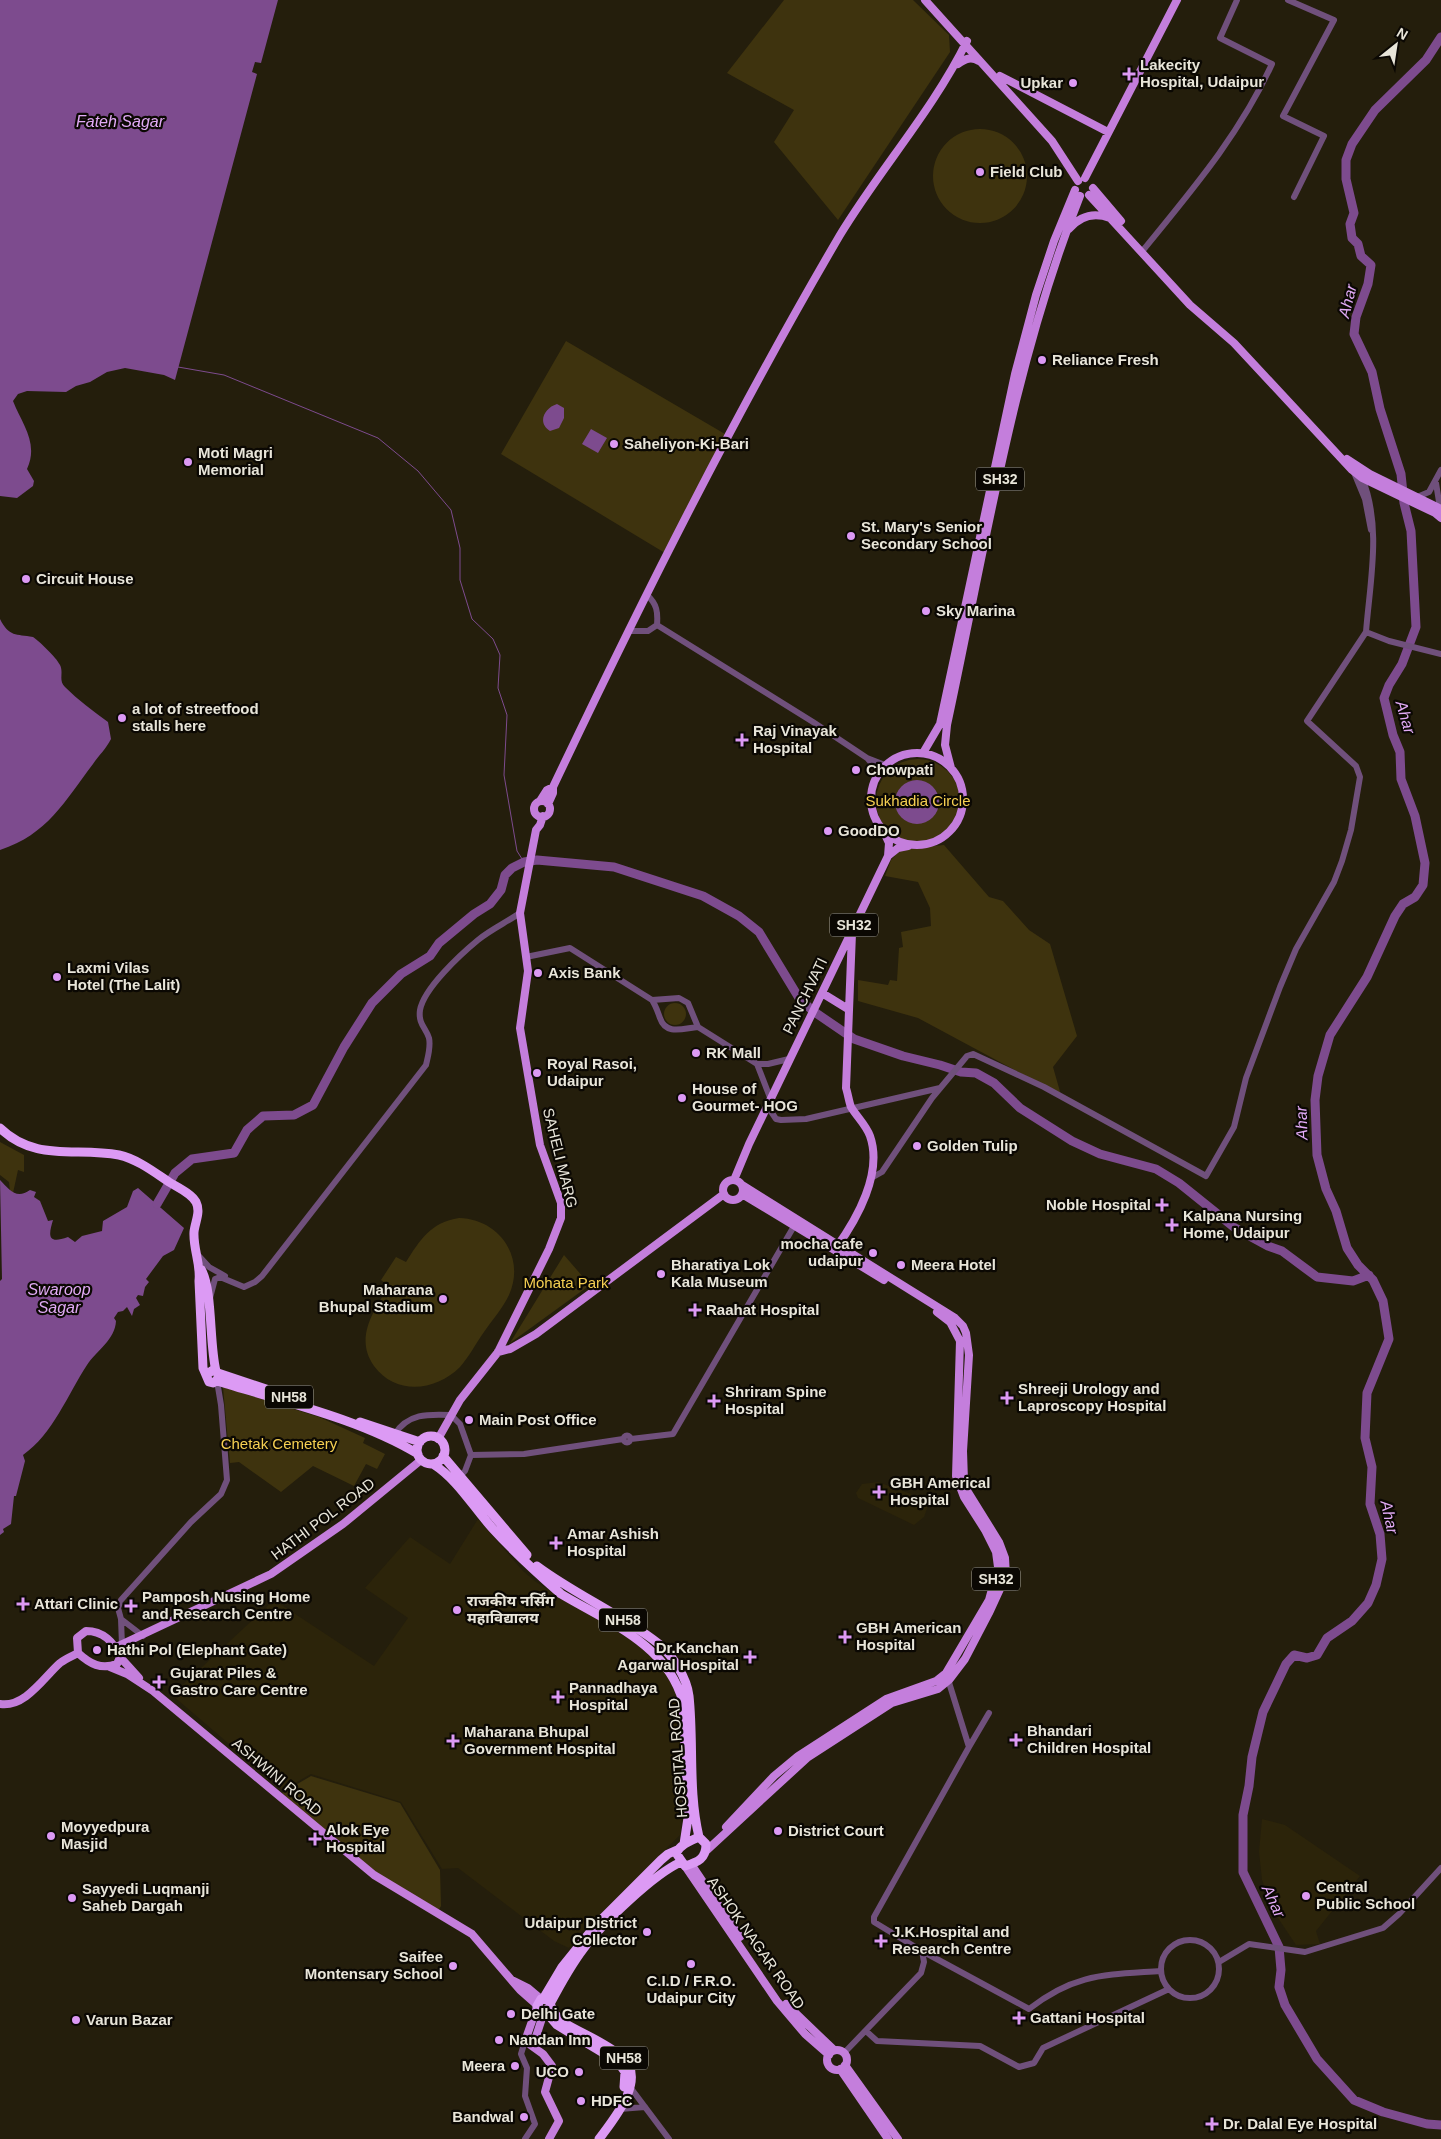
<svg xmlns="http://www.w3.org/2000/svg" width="1441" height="2139" font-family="Helvetica,'Noto Sans Devanagari',sans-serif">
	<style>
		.built { fill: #2c240a }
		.green { fill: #3e330e }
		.water { fill: #7d4b8e }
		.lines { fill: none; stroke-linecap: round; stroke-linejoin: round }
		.stream { stroke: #7d4b8e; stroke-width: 1 }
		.river { stroke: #7d4b8e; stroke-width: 9 }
		.minor { stroke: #70507c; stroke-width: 6 }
		.major { stroke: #c47edc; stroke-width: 8 }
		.highway { stroke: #dc9af4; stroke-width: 9 }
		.poi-dot { fill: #dc99f4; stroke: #0b0803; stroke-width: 2 }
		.labels { text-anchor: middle; stroke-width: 4.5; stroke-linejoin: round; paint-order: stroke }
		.shield { fill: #0b0803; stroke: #a6a399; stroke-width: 1 }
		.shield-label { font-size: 14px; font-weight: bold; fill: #e8e5d9 }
		.poi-label { font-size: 15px; font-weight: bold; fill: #e8e5d9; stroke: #0b0803; text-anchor: start }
		.park-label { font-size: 15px; fill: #f6d052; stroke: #0b0803 }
		.street-label { font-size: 15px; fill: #e8e5d9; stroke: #0b0803 }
		.water-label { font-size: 16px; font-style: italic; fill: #e1aaf5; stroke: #0b0803 }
	</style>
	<rect width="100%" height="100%" fill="#241e0c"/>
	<path class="built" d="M878,1482L911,1494L908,1504L920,1508L922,1503L928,1505L924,1517L914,1525L858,1498L856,1493L862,1484Z
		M478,1519L523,1571L536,1582L637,1644L656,1659L675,1686L680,1708L681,1834L576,1938L569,1948L554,1941L458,1868L442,1869L401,1802L311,1774L283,1790L172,1695L274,1600L374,1666L408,1618L365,1588L410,1537L450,1564Z
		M1262,1819L1285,1825L1360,1876L1316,1931L1320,1944L1296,1945L1274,1912L1262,1880L1259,1852Z"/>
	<path class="green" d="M784,0H913L949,35L950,52L838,220L774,142L794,110L727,73Z
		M933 176a47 47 0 1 1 94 0a47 47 0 1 1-94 0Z
		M566,341L725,434L665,553L501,454Z
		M876 801a42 42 0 1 1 84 0a42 42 0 1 1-84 0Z
		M944,845L989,897L1003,901L1029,930L1050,944L1077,1036L1053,1067L1061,1095L918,1018L858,1001V980L888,985L890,980L897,981L899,948L903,947L901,932L931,926L930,908L918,882L885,876L891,860L901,849Z
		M664 1014a11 11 0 1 1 22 0a11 11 0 1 1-22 0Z
		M0,1142L24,1155V1172L18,1170L13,1193L10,1192L9,1182L0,1175Z
		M459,1218C499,1219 526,1257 509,1295C503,1308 492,1320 484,1332C476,1343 469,1357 460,1367C436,1391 396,1396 374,1366C354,1338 374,1310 389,1286L381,1280L396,1257L406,1262C420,1240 431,1222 459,1218Z
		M564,1255L590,1285L510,1343Z
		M223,1387L319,1417L365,1438L363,1443L385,1454L377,1469L366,1464L354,1486L313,1466L281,1492L239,1462L230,1463Z
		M311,1776L400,1803L440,1870L441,1906L437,1913L366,1869L282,1793Z"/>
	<path class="water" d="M0,0H278L261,63L255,62L252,72L257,74L175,380L164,375L125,368L107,372L90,382L76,386L66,392L27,391L18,394L13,401C22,424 39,443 27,469L34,481L33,486L17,498L0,496Z
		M557,404L564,408V418L559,428L550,431C537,423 544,408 557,404Z
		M591,429L607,438L598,453L582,444Z
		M0,619C9,637 16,634 33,637C40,642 56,657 60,665C64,673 58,680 65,687C78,700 93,711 108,722L111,739C106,749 99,755 93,764C64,802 48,834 0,850Z
		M895 802a22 22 0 1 1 44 0a22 22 0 1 1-44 0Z
		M0,1180C9,1189 16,1200 30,1190L36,1192L34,1197L40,1201L48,1221L53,1220C49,1234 46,1245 68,1237L75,1242L82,1236L102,1231L103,1221L127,1207L133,1191L138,1188L184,1228L174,1250L163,1256L146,1279L149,1282L145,1287L143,1296L138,1295L136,1298L140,1305L134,1309L132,1316L127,1307L123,1311L118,1312L114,1318L116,1321C115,1340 97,1350 87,1365C68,1394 53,1434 23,1455L25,1461L16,1496H14L11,1524L3,1529L4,1532L0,1535V1281L2,1279Z"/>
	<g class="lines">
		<path class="stream" d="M178,367L224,375L378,438L418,471L451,510L460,548V580L472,619L493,639L500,655L498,688L507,715L504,775L517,851L524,862"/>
		<path class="river" d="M1441,37L1426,60L1375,110L1352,144L1346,160V179L1354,213L1350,224L1352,238L1358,244L1361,256L1371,265L1368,284L1356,317L1354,334L1372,372L1380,409L1401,474L1404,503L1411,531L1416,627L1402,664L1389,685L1384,698L1393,735L1400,752L1401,779L1415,816L1425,863L1423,885L1415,897L1403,904L1395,916L1367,977L1330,1035L1318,1076L1315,1100L1317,1155L1326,1189L1336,1211L1347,1248L1358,1265L1373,1280L1383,1301L1389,1339L1367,1393L1365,1438L1372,1467L1370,1504L1380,1534L1382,1559L1376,1585L1368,1603L1352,1621L1327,1638L1317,1655L1307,1658L1294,1655L1286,1664L1263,1712L1252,1757L1249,1786L1243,1815V1872L1279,1947L1281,1970L1279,1987L1285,2005L1317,2059L1354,2100L1383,2112L1427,2124L1441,2125
			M157,1204L175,1173L192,1159L234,1153L247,1130L263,1116L294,1115L313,1105L344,1047L372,1003L401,974L430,956L439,943L474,914L490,904L501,890L505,875L512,868L524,862L537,860L614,867L703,896L739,916L759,932L799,998L813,1011L854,1039L903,1056L940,1065L961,1072L976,1073L994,1083L1020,1108L1072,1141L1100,1154L1156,1169L1179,1183L1235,1228L1268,1246L1282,1251L1317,1277L1353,1281L1369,1275"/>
		<path class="minor" d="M1288,0L1334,20L1283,116L1324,136L1294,197
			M1144,249C1192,190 1240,134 1272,64L1220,38L1237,0
			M1353,470L1365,499L1371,530
			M1362,478C1382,526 1370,581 1366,632L1389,641L1441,654
			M1436,483L1440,508
			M1417,497L1429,492L1441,470
			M657,625L813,722L867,758L885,765
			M628,631H648L657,625C658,612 657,604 647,595
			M868,759L879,772
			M526,957L570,948L652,1000
			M679,998L688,1003L698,1027C684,1028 666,1036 660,1018C657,1010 656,1006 652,1000Z
			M698,1027L757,1064H768L789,1059
			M757,1064L771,1100
			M768,1107L776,1119L781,1120L806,1119L940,1088
			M873,1177L882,1172L932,1098L967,1056L973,1054L1044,1087L1206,1176L1234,1127L1246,1078L1280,987L1296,949L1334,882L1342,861L1351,830L1360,777L1356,766L1307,721L1366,632
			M198,1255L209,1267L225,1276
			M210,1298L215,1279L220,1277L244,1287L255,1282L262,1276L426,1065C428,1056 431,1047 429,1038C426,1028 418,1024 420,1010C424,988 461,954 478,940C490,930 507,922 520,913
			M394,1435C408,1413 428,1414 451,1415L460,1424L471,1455L465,1471L460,1476
			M623.5 1439a3.5 3.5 0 1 1 7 0a3.5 3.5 0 1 1-7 0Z
			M631,1439L673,1434L797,1221
			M471,1455L524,1454L623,1439
			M121,1619L122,1645
			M143,1636L121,1619L118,1608L121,1600L191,1522L221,1494L227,1480L221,1405L217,1381
			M969,1747L989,1713
			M1161 1969a29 29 0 1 1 58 0a29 29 0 1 1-58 0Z
			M922,1951L1029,2009C1075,1973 1105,1975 1161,1971
			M1219,1962L1249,1944L1305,1952L1383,1928L1399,1914L1441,1868
			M866,2031L877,2041L980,2046L1019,2067L1034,2063L1043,2048L1169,1989
			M844,2053L921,1973L924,1962L922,1951L874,1922V1917L969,1747L947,1676
			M630,2087L669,2139
			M620,2109L645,2107
			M525,2139L535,2124L525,2096L527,2068L521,2054L525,2041"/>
		<path class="major" d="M925,0L1052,141L1078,181
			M958,64C965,59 971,56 979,61
			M1000,76L1108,132
			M1085,178L1177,0
			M1093,188L1121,221
			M1089,195L1190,305L1234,343L1352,470L1362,478L1435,513L1441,518
			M1069,229C1080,216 1094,212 1110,218
			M1347,459L1370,474L1441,509
			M871 799a46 46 0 1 1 92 0a46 46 0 1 1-92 0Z
			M923,753L940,724L1015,374L1036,295L1054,241L1075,190
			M951,768L945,745L947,725C985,549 1013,364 1080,196
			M540,801L547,790L553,787
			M534 809a8 8 0 1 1 16 0a8 8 0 1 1-16 0Z
			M548,804L553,793V787C642,600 735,414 840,235C880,169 933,110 967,41
			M888,856L898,848L908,846
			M822,993L848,1009
			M734,1180L749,1144L888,856L889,843L883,830
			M723 1190a10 10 0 1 1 20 0a10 10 0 1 1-20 0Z
			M742,1194L884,1280
			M836,1248C857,1219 883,1173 870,1136C866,1125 857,1117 851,1107C849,1102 848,1094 846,1088L852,933
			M498,1352L510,1349L536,1334L724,1194
			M438,1439L460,1400L498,1352L549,1249L561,1218V1203L540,1145L520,1028L528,971L520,913L536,830L540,825L543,816
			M86,1631C103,1631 114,1642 120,1657L117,1664C101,1670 90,1664 78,1653L77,1638Z
			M116,1647L271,1574L343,1524L421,1460
			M120,1657L139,1678
			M110,1667L127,1674L153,1691L374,1875L472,1934L520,1990L537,2005
			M0,1704C25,1708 44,1677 60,1663C65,1659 72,1656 78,1653
			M726,1827L774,1776L798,1756L886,1699L936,1681L946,1673L989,1600L998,1567L996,1552L985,1530L964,1497L956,1476L960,1341L950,1322L937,1312
			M706,1851L807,1758L892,1703L938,1689L949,1680L965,1659L989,1613L1006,1576L1005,1558L999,1542L968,1492L964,1481L963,1451L969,1355L966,1333L963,1326L955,1318L742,1185
			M691,1864L740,1937
			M685,1866L777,2001L805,2034L829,2055
			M514,1981L528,1988L541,1999
			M786,2004L834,2050
			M537,2007L525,2041L543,2054L552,2066L545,2092L559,2121L549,2139
			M533,2046L544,2012
			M827 2060a10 10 0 1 1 20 0a10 10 0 1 1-20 0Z
			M845,2065L898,2139
			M840,2069L888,2139"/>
		<path class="highway" d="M0,1128C35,1162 75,1147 119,1155C137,1159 154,1172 169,1182C177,1187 191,1193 196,1202C201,1212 195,1222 194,1232C193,1249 201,1264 199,1281L203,1368L209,1382L213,1383L218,1379V1373L213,1370L206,1375
			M201,1269C213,1290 209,1343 216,1371
			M218,1373L284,1395
			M217,1381C281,1401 360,1419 418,1454
			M360,1422L420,1442
			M417 1450a14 14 0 1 1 28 0a14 14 0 1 1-28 0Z
			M443,1456L527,1555
			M433,1464C458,1480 473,1507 493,1529C514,1552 538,1574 561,1594C608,1622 668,1645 683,1702L688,1818L684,1844
			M537,1566C576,1595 621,1614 659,1644C673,1656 687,1678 689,1696C694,1743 688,1791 699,1837
			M699,1837L706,1844C706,1859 698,1862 685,1866L676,1853C681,1844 690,1841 699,1837Z
			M543,1999L562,1967L595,1926L661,1860L668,1854L677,1850
			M548,2000L541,1999L537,2006L543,2012L549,2008
			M545,2011L557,2025L618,2062L625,2072L624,2087
			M599,2139C613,2120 648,2079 622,2057C605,2042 580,2033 561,2021L555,2014L550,2004C560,1985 571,1965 584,1948C602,1924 654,1874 681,1862"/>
	</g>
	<g class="poi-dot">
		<path d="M1126.5 66.5h5v5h5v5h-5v5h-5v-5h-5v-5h5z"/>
		<circle cx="1073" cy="83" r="5"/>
		<circle cx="980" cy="172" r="5"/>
		<circle cx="1042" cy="360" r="5"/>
		<circle cx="614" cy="444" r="5"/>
		<circle cx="188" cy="462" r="5"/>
		<circle cx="851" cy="536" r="5"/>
		<circle cx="26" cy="579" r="5"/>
		<circle cx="926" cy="611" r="5"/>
		<circle cx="122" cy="718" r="5"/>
		<path d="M739.5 732.5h5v5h5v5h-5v5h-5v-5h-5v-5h5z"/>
		<circle cx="856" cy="770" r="5"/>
		<circle cx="828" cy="831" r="5"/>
		<circle cx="538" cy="973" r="5"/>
		<circle cx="57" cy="977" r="5"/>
		<circle cx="696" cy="1053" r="5"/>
		<circle cx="537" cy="1073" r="5"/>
		<circle cx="682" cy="1098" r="5"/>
		<circle cx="917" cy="1146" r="5"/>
		<path d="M1159.5 1197.5h5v5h5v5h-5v5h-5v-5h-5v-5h5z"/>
		<path d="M1169.5 1217.5h5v5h5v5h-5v5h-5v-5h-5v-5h5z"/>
		<circle cx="873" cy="1253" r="5"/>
		<circle cx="901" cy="1265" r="5"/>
		<circle cx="661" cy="1274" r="5"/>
		<circle cx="443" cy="1299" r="5"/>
		<path d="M692.5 1302.5h5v5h5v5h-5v5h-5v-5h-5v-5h5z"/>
		<path d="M1004.5 1390.5h5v5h5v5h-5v5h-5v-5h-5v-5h5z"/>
		<path d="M711.5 1393.5h5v5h5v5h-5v5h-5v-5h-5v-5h5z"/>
		<circle cx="469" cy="1420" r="5"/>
		<path d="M876.5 1484.5h5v5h5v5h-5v5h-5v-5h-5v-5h5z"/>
		<path d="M553.5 1535.5h5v5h5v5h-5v5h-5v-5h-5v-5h5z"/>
		<path d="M20.5 1596.5h5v5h5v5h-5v5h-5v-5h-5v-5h5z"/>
		<path d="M128.5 1598.5h5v5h5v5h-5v5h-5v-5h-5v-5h5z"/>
		<circle cx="457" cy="1610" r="5"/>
		<path d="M842.5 1629.5h5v5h5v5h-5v5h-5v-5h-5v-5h5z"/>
		<circle cx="97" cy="1650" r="5"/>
		<path d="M747.5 1649.5h5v5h5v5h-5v5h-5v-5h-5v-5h5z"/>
		<path d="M156.5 1674.5h5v5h5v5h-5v5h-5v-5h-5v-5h5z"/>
		<path d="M555.5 1689.5h5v5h5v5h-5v5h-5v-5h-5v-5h5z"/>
		<path d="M1013.5 1732.5h5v5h5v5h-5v5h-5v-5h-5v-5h5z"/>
		<path d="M450.5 1733.5h5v5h5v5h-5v5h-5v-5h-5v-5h5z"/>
		<circle cx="778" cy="1831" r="5"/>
		<circle cx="51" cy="1836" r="5"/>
		<path d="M312.5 1831.5h5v5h5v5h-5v5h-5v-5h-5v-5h5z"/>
		<circle cx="1306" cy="1896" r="5"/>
		<circle cx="72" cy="1898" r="5"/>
		<circle cx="647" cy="1932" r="5"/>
		<path d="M878.5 1933.5h5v5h5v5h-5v5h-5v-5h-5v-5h5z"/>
		<circle cx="691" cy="1964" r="5"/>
		<circle cx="453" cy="1966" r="5"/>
		<circle cx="511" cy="2014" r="5"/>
		<path d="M1016.5 2010.5h5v5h5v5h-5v5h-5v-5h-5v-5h5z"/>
		<circle cx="76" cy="2020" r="5"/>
		<circle cx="499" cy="2040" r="5"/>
		<circle cx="515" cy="2066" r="5"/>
		<circle cx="579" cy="2072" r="5"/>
		<circle cx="581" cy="2101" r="5"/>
		<circle cx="524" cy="2117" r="5"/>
		<path d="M1209.5 2116.5h5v5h5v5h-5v5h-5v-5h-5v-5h5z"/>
	</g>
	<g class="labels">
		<g class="shield">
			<rect x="976" y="467.5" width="48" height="23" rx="4"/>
			<rect x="830" y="913.5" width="48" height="23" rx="4"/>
			<rect x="265" y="1385.5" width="48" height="23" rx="4"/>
			<rect x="972" y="1567.5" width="48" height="23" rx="4"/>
			<rect x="599" y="1608.5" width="48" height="23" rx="4"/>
			<rect x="600" y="2046.5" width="48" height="23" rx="4"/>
		</g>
		<g class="shield-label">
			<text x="1000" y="484">SH32</text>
			<text x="854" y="930">SH32</text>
			<text x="289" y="1402">NH58</text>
			<text x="996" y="1584">SH32</text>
			<text x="623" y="1625">NH58</text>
			<text x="624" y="2063">NH58</text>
		</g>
		<g class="poi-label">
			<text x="1140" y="70">Lakecity<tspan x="1140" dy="17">Hospital, Udaipur</tspan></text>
			<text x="1063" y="88" text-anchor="end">Upkar</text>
			<text x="990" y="177">Field Club</text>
			<text x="1052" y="365">Reliance Fresh</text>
			<text x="624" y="449">Saheliyon-Ki-Bari</text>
			<text x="198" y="458">Moti Magri<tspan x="198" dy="17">Memorial</tspan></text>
			<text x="861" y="532">St. Mary's Senior<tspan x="861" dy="17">Secondary School</tspan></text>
			<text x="36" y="584">Circuit House</text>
			<text x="936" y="616">Sky Marina</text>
			<text x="132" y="714">a lot of streetfood<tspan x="132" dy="17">stalls here</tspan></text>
			<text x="753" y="736">Raj Vinayak<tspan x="753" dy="17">Hospital</tspan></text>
			<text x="866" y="775">Chowpati</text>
			<text x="838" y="836">GoodDO</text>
			<text x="67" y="973">Laxmi Vilas<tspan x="67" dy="17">Hotel (The Lalit)</tspan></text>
			<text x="548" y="978">Axis Bank</text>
			<text x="706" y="1058">RK Mall</text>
			<text x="547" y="1069">Royal Rasoi,<tspan x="547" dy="17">Udaipur</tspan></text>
			<text x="692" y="1094">House of<tspan x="692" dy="17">Gourmet- HOG</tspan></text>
			<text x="927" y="1151">Golden Tulip</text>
			<text x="1151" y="1210" text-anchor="end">Noble Hospital</text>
			<text x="1183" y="1221">Kalpana Nursing<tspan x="1183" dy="17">Home, Udaipur</tspan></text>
			<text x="863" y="1249" text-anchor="end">mocha cafe<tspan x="863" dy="17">udaipur</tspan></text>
			<text x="671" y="1270">Bharatiya Lok<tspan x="671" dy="17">Kala Museum</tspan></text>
			<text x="911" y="1270">Meera Hotel</text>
			<text x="433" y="1295" text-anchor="end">Maharana<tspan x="433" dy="17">Bhupal Stadium</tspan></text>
			<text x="706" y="1315">Raahat Hospital</text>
			<text x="1018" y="1394">Shreeji Urology and<tspan x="1018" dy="17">Laproscopy Hospital</tspan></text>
			<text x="725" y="1397">Shriram Spine<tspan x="725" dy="17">Hospital</tspan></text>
			<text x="479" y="1425">Main Post Office</text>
			<text x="890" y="1488">GBH Americal<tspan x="890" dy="17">Hospital</tspan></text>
			<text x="567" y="1539">Amar Ashish<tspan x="567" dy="17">Hospital</tspan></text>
			<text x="142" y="1602">Pamposh Nusing Home<tspan x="142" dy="17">and Research Centre</tspan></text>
			<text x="467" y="1606">राजकीय नर्सिंग<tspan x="467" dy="17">महाविद्यालय</tspan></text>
			<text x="34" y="1609">Attari Clinic</text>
			<text x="856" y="1633">GBH American<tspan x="856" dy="17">Hospital</tspan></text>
			<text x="739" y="1653" text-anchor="end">Dr.Kanchan<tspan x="739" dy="17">Agarwal Hospital</tspan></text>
			<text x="107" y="1655">Hathi Pol (Elephant Gate)</text>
			<text x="170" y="1678">Gujarat Piles &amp;<tspan x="170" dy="17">Gastro Care Centre</tspan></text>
			<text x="569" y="1693">Pannadhaya<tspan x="569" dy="17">Hospital</tspan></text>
			<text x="1027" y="1736">Bhandari<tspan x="1027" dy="17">Children Hospital</tspan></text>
			<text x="464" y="1737">Maharana Bhupal<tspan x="464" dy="17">Government Hospital</tspan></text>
			<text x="61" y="1832">Moyyedpura<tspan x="61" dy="17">Masjid</tspan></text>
			<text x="326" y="1835">Alok Eye<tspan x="326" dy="17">Hospital</tspan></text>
			<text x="788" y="1836">District Court</text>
			<text x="1316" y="1892">Central<tspan x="1316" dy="17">Public School</tspan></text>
			<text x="82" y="1894">Sayyedi Luqmanji<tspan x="82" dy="17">Saheb Dargah</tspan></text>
			<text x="637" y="1928" text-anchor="end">Udaipur District<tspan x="637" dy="17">Collector</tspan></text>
			<text x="892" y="1937">J.K.Hospital and<tspan x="892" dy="17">Research Centre</tspan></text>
			<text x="443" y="1962" text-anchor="end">Saifee<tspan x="443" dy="17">Montensary School</tspan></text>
			<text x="691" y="1986" text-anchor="middle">C.I.D / F.R.O.<tspan x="691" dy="17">Udaipur City</tspan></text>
			<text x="521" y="2019">Delhi Gate</text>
			<text x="1030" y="2023">Gattani Hospital</text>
			<text x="86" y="2025">Varun Bazar</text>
			<text x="509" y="2045">Nandan Inn</text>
			<text x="505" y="2071" text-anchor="end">Meera</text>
			<text x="569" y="2077" text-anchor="end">UCO</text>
			<text x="591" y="2106">HDFC</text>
			<text x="514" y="2122" text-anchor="end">Bandwal</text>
			<text x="1223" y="2129">Dr. Dalal Eye Hospital</text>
		</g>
		<g class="park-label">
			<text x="918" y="806">Sukhadia Circle</text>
			<text x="566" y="1288">Mohata Park</text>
			<text x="279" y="1449">Chetak Cemetery</text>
		</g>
		<g class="street-label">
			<text transform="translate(805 996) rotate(-64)" y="5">PANCHVATI</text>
			<text transform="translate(560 1158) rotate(76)" y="5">SAHELI MARG</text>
			<text transform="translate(323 1519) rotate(-37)" y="5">HATHI POL ROAD</text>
			<text transform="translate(678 1758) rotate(-94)" y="5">HOSPITAL ROAD</text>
			<text transform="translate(277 1777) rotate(40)" y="5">ASHWINI ROAD</text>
			<text transform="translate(756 1943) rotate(55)" y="5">ASHOK NAGAR ROAD</text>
		</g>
		<g class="water-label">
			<text x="120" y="127">Fateh Sagar</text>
			<text transform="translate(1347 301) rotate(-76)" y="6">Ahar</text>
			<text transform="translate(1406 717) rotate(74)" y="6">Ahar</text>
			<text transform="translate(1301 1123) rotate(-92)" y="6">Ahar</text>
			<text x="59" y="1295">Swaroop<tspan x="59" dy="18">Sagar</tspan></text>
			<text transform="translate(1390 1517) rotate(78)" y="6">Ahar</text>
			<text transform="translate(1274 1901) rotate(65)" y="6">Ahar</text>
		</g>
	</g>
	<g transform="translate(1396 45) rotate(30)" stroke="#0b0803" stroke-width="4" paint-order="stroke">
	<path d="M0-4L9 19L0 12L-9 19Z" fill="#e8e5d9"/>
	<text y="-8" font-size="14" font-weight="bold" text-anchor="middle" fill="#e8e5d9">N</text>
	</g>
</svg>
